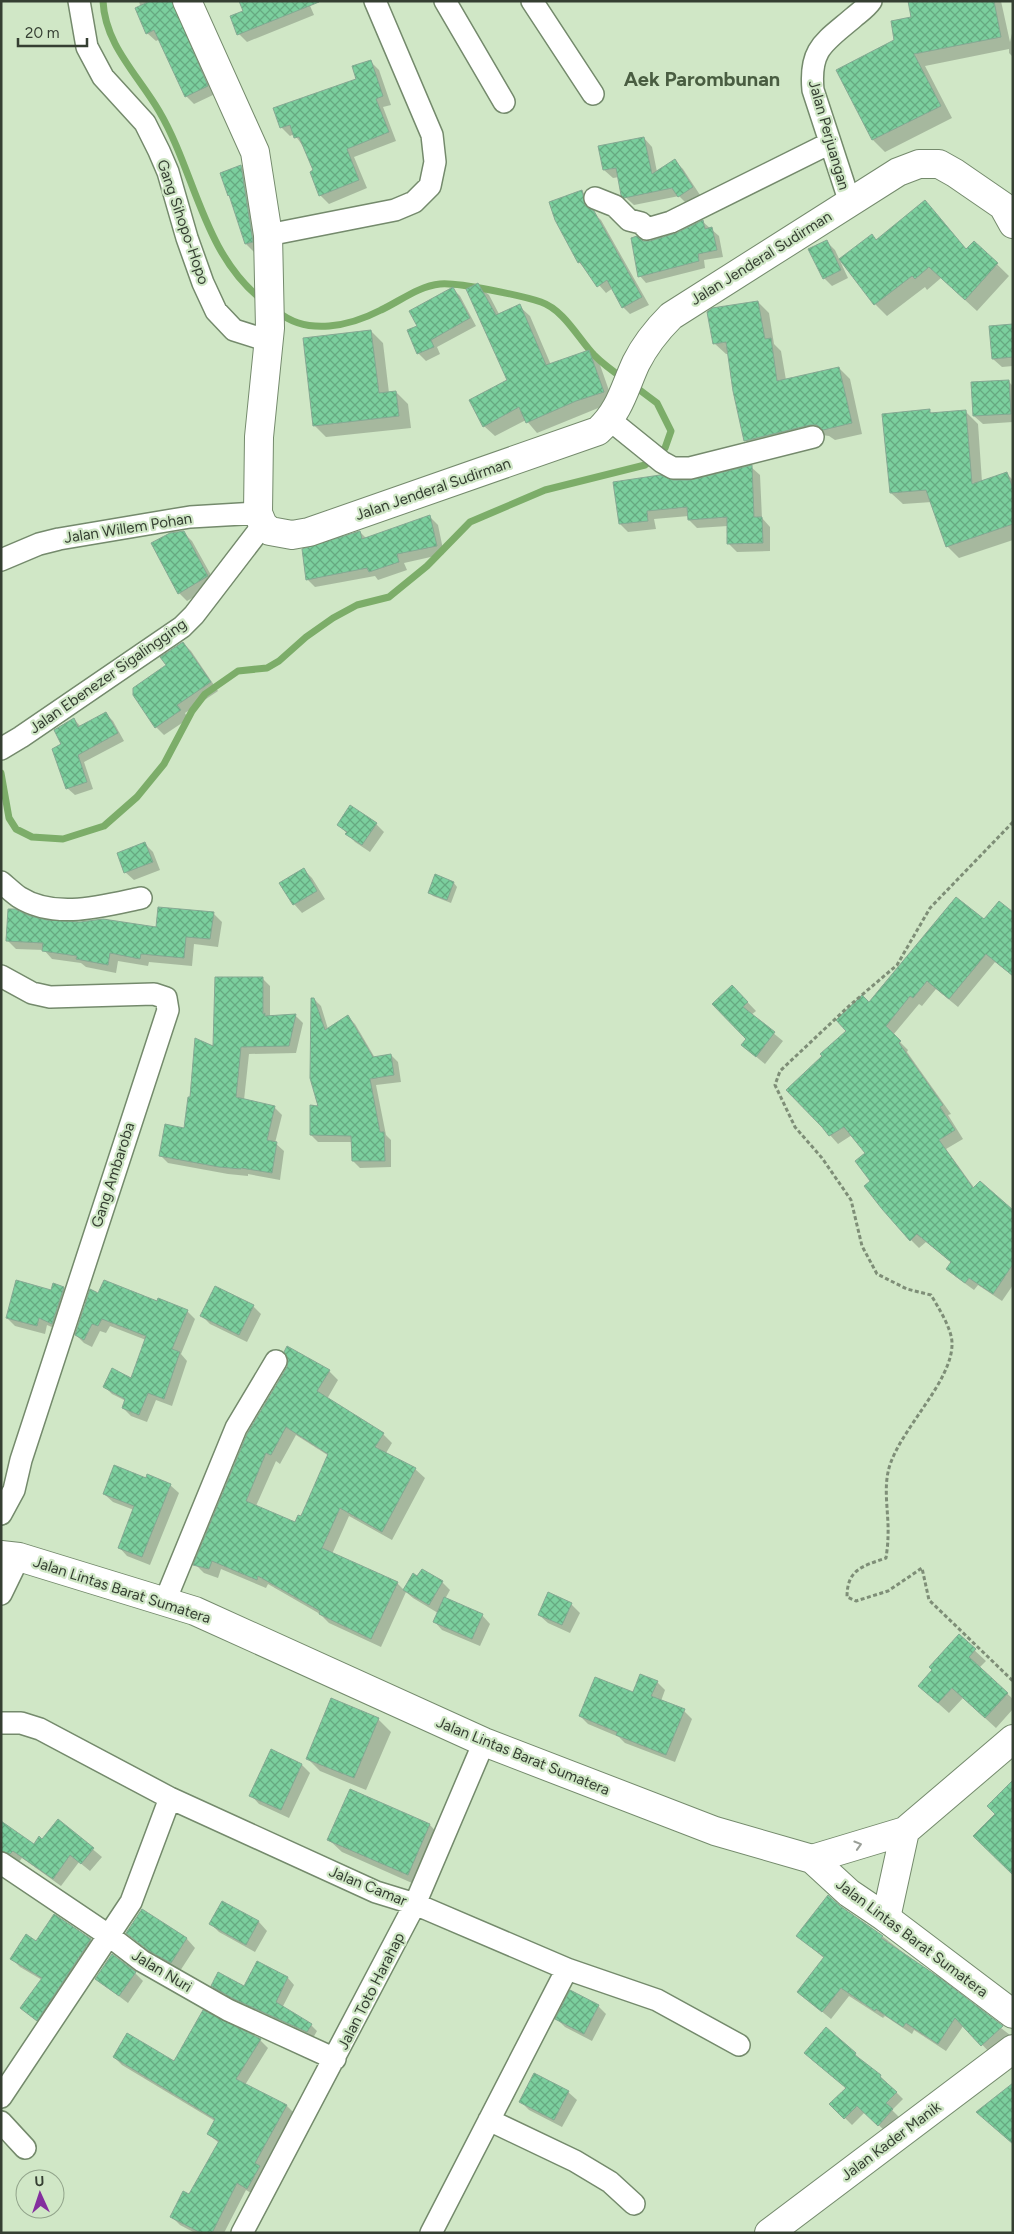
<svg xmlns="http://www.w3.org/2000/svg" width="1014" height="2234" font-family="Figtree,sans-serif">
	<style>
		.shadow { fill: #0003; fill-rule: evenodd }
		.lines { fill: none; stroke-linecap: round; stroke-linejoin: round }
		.stream { stroke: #7cad69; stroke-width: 7 }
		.building { fill: url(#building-cross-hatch); stroke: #85a993; fill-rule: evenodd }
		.minor-casing { stroke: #748a6c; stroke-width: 24 }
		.secondary-casing { stroke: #748a6c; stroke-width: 30 }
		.trunk-casing { stroke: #748a6c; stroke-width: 30 }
		.path { stroke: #7e8e77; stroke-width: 3; stroke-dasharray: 4 2.5; stroke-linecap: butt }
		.minor { stroke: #fff; stroke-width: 21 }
		.secondary { stroke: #fff; stroke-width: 28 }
		.trunk { stroke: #fff; stroke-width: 28 }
		.oneway { stroke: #9a9f98 }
		.labels { text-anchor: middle; stroke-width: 4.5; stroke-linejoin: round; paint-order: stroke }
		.street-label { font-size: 15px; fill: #353f32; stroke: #d0e7c6 }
		.district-label { font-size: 20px; font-weight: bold; fill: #495d41; stroke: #d0e7c6 }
	</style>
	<defs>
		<pattern id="building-cross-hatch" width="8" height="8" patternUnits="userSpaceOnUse" patternTransform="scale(1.25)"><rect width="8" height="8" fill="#7bcf9e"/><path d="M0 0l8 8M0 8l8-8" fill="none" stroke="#66a981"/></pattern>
	</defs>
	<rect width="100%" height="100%" fill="#d0e7c6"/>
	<path class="shadow" d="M139,1H176L215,94L194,104L186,96L160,39L156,41L147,33Z
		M308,1L314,15L247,42L239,34L245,11Z
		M910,1H1001L1010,42L1013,29V57L1009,53V49L925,66L952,118L885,152L873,140L896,41L913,18Z
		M370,61L379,70L391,105L383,107L396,141L354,157L367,188L329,204L320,195L315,171L303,146L294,134L290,136L281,127L358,80Z
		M644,138L652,147L657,172L675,161L683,169L700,195L687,204L679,196L634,205L622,194L619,177L613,178L604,170Z
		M241,167L249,175L260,250L254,252L246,244L231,198L221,174Z
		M582,191L589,199L591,211L601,220L649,305L630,314L623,307L613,288L606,293L579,262Z
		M925,202L967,250L974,242L1009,276L977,311L941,278L927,290L925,287L887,316L875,304L841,259L877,241Z
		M703,222L719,236L723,257L704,260L705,268L646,283L640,276L643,242H651L677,234Z
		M826,241L835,250L848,278L832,286L824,278Z
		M478,285L489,295L499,314L519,306L530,316L551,365L589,352L599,362L613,402L537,433L526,420L495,436L484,426L508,381Z
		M452,288L460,296L476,326L437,347L440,354L426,361L418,353Z
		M758,302L769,313L774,344L781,351L786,380L839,368L850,379L862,434L835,440L829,436L822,435L757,452L746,441L734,391L729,354H726L714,343Z
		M1013,325V366L1002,367L993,359Z
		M371,331L383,343L389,393L396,392L408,404L411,428L326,437L314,425Z
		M1008,381L1013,386V422L983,424L974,416Z
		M929,411L933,414L966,412L978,424L982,482L1006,473L1013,480V540L959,558L947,546L932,502L903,504L891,493Z
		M751,467L760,475L762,518L770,527V551L737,552L728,543V526L697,528L689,520V516L654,519L656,529L628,532L620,524L672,482H690Z
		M430,517L438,525L444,554L404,563L407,570L378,580L375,576L315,587L307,579L360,532L367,539Z
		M183,532L192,541L216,584L187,601L179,593Z
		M183,643L191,651L218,691L185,713L188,719L164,735L156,727L168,666Z
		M106,714L113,721L124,741L84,762L93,789L75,795L67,788L62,745L74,719L81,727Z
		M376,824L384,832L370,852L355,842L339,825Z
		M145,844L153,852L160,870L134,880L125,872Z
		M304,870L312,878L325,899L302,913L294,904Z
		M436,876L454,883L457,887L451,903L433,896L429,892Z
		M213,913L222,922L218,947L194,944L192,966L149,962L148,966L118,961L116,973L86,967L81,963L52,959L44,950L16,949L8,941L29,917L46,922L157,928Z
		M1013,914V976L995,962L958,1007L936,989L922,1006L919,1004L893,1035L908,1050L907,1052L951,1114L948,1115L963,1139L946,1149L975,1189L1013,1212V1285L1002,1301L978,1285L974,1290L956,1277L948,1269L952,1263L926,1242L919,1248L911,1240L872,1181L866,1154L852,1135L838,1144L830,1135L848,1031L869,1003L985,921Z
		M263,979L270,986V1017L295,1015L303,1023L296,1053L249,1054L244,1100L274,1107L282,1115L275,1143L284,1151L280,1180L248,1174V1176L228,1174L168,1163L160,1155L186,1129L191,1098L214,1048Z
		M732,986L756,1011L751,1015L783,1041L765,1064L742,1045L747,1039Z
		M314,999L321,1006L328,1029L348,1017L355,1024L375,1058L391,1055L398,1062L401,1082L376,1085L386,1135L391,1140V1167L360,1168L353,1161L352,1142H318L311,1135L320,1107Z
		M54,1285L64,1288L72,1296L61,1331L47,1325L45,1334L15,1326L7,1318L52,1292Z
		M98,1294L157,1302L187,1311L195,1319L181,1354L187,1361L172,1406L156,1400L147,1422L131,1416L123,1408L126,1401L112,1394L104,1386L132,1380L146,1340L110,1326L106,1333L100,1331L92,1347L84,1343L76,1335Z
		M253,1306L261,1314L247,1342L210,1324L202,1316Z
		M329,1371L338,1380L327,1399L383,1434L392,1443L386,1453L415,1469L425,1478L392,1540L349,1516L332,1554L397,1583L404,1590L418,1577L442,1582L450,1590L445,1599L482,1615L490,1624L480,1646L442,1630L434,1621L438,1613L413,1598L406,1592L381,1647L329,1623L320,1614L268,1584L266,1588L221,1569L218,1578L204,1573L195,1564L248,1434ZM296,1435L329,1456L301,1518L296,1524L256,1506L276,1461L280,1464Z
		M146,1480L170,1485L179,1493L150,1565L127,1556L119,1547L134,1510L113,1502L104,1494Z
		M571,1604L580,1613L570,1633L548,1623L539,1615Z
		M959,1636L986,1661L979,1668L1013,1699V1709L996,1728L963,1698L949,1713L930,1696Z
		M657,1682L665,1690L661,1701L684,1711L692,1719L675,1762L625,1743L619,1737L588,1724L580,1716Z
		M378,1719L391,1732L366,1790L320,1771L307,1758Z
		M271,1751L302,1765L310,1773L289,1818L259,1804L251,1795Z
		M59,1821L102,1857L90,1871L79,1862L61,1886L22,1858L19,1862L8,1859L1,1855V1823L34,1845L43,1840Z
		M430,1825L442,1838L421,1887L342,1852L329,1840Z
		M223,1902L259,1922L267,1931L255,1952L219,1932L210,1923Z
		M839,1907L882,1936L1010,2035L990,2053L964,2025L946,2051L914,2030L912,2034L885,2016L883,2018L849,1996L831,2019L798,1992L825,1959L798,1936Z
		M142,1910L187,1939L195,1948L180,1971L159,1959L127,1933Z
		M54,1915L91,1940L99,1948L46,2028L21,2008L42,1980L20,1967L12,1959L37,1942Z
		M258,1963L288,1978L294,1985L282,2008L311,2025L317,2031L313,2038L241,2005L218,1992L212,1986L245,1988Z
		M135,1973L143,1981L128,2003L96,1979Z
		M598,2006L606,2014L592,2041L565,2027L557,2019Z
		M260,2040L268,2048L245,2085L287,2106L295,2114L256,2196L246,2190L224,2233H195L180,2225L172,2217L190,2196L219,2143L208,2134L215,2121L122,2065L114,2057L174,2062Z
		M855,2054L862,2062L880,2076L903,2099L892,2110L899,2117L886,2132L865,2112L852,2125L831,2104L847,2088L812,2060Z
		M568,2092L577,2100L562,2127L529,2110L521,2102Z"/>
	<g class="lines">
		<path class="stream" d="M103,1C105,45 138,75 159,111C195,172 203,253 261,299
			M278,312C308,336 350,326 381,310C400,301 419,286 440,284C458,282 523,296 541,302C564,310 578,338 594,355C603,364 614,372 624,379
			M1,773L9,818L16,829L32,837L63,839L104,826L137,797L164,764L192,711L205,694L238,671L267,668L279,661L306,637L333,618L357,605L389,597L427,566L470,522L545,490L645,465L665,448L671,431L657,403L633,385"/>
	</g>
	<path class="building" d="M150,1H172L208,86L185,97L154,30L146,34L135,8Z
		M239,1H318L319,2L237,35L230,16L243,11Z
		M908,1H994L1001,37L914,54L941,106L872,140L836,70L894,40L891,21L911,17Z
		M371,60L383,96L376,99L389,132L347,149L359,180L319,196L310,172L313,170L299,137L294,138L290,125L280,128L273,108L356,79L352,66Z
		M644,137L652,174L675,159L693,187L678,197L672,188L624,198L621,195L616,168L603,170L598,146Z
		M241,165L252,236L253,242L245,244L229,195L228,196L220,173Z
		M582,190L585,205L594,211L642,297L622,308L607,280L597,287L580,262L578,263L555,220L549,202Z
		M925,200L966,249L974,241L998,263L965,300L929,267L915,279L912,276L874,305L839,259L872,234L876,240Z
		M703,220L705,229L712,227L717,250L698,254L699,261L638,277L631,238L637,236L643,241H650L676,233Z
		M827,240L841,270L823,279L808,249Z
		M478,283L496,315L520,304L546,365L589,350L604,392L576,401L526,423L519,407L483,427L469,400L507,380L466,289Z
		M453,287L470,318L431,340L434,347L417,354L407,330L417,326L409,311Z
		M758,301L765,339L771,338L777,381L839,367L852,423L823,430L817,425H810L744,441L733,391L726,342L713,344L707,312L712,308Z
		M1013,324V357L992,359L989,326Z
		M371,330L379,393L396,391L399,416L313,426L303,338Z
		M1009,380L1011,414L973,416L971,382Z
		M930,409V413L966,410L972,484L1007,472L1013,489V524L946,547L926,490L890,493L882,414Z
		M752,465L754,517H762L763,543L727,544V517L688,520L687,507L647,511L648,521L619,524L613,482L660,475L673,480H690Z
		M430,515L437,546L397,554L399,562L369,572L367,568L306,580L302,549L360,531L362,539Z
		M184,531L208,576L178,594L151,543L170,533Z
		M183,642L211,682L177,705L181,710L155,728L133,695V688L166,665L160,657Z
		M106,712L118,733L78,755L87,782L66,789L52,749L61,744L54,730L74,718L78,727Z
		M350,805L377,823L362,845L345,834L347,832L337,825Z
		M145,842L153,862L124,873L117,853Z
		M304,868L317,891L293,905L279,883Z
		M435,874L454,882L447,900L428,893Z
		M956,897L984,919L999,901L1013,912V976L986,954L949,999L927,981L913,998L910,996L886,1026L901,1041L899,1043L943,1105L940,1107L955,1130L939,1140L973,1188L980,1181L1013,1210V1264L993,1294L969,1278L965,1283L946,1269L951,1262L917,1234L910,1241L882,1209L864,1186L870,1181L855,1161L865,1153L844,1127L829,1136L822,1127L786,1090L822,1056L820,1054L846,1031L836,1020L862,995L869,1002Z
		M158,907L214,912L210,939L186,937L184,958L141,954L140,959L110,953L108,965L76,959L77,956L42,951L43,943L6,941L8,909H15L30,916L47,920L80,922L103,919L156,927Z
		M215,977H263V1014L265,1013V1016L296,1014L289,1046L241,1047L236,1097L275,1106L267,1140L277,1142L272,1173L241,1168V1169L219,1167L159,1156L165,1124L184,1128L188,1097H190L195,1038L213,1046Z
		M732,985L748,1002L743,1007L775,1032L756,1057L741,1045L746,1039L712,1004Z
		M311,998H314L325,1030L348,1015L373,1057L391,1054L394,1075L370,1079L380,1132H384L385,1161H352L351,1136L310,1135V1105L318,1106L310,1078Z
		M16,1280L51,1290L53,1283L64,1287L52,1324L39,1318L37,1326L6,1318Z
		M104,1280L157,1301L158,1298L188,1310L172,1349L180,1352L164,1399L148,1393L139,1415L122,1408L125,1399L103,1387L112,1368L131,1378L146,1336L102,1319L98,1326L92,1324L84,1340L75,1335L90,1289L98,1293Z
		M215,1286L254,1305L239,1335L200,1316Z
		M287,1346L330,1370L317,1391L384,1433L375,1447L416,1468L382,1532L340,1508L322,1548L398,1582L371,1639L319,1614L320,1611L258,1576L257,1580L212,1561L209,1569L193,1565L247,1434L287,1367L288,1361L284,1352ZM286,1427L328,1454L301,1516L298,1515L295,1522L246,1501L266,1453L271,1455Z
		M114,1465L146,1478L147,1474L171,1484L142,1557L118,1548L134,1506L103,1494Z
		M422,1569L443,1581L429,1605L403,1590L413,1573L417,1576Z
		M548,1592L572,1603L562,1625L538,1615Z
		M444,1597L483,1614L472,1639L433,1622Z
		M959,1634L976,1649L969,1657L1008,1693L985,1718L952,1688L938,1703L918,1686L932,1670L929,1667Z
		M640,1674L658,1681L651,1696L685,1709L666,1755L616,1735L617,1732L579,1716L595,1677L633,1692Z
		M331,1698L379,1718L354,1778L306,1759Z
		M271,1749L302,1764L281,1810L249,1796Z
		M1013,1780V1875L973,1836L995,1814L987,1806Z
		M350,1789L430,1824L408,1875L327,1840Z
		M58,1819L94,1848L81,1864L70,1855L53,1879L13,1851L10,1854L1,1851V1821L34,1844L39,1836L42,1839Z
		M828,1895L840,1906L883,1936L881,1938L940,1978L1003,2026L981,2046L955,2018L938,2044L906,2023L903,2027L876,2009L875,2011L841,1988L822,2012L797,1992L824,1957L796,1936Z
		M222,1901L259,1921L246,1945L209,1924Z
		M142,1909L187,1938L171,1963L149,1951L126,1933Z
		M54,1914L91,1939L37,2021L20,2008L42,1978L10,1959L26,1934L36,1941Z
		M112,1954L136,1972L119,1996L95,1979Z
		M257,1961L288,1977L276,2002L312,2024L307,2032L234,1999L211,1986L218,1972L244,1986Z
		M570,1990L599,2005L584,2034L555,2019Z
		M203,2010L261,2039L236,2079L287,2105L255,2163L260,2166L247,2189L237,2183L212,2233H201L170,2217L183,2191L189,2194L219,2141L207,2134L215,2119L113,2057L127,2033L174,2061Z
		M826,2027L856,2053L855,2055L881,2075L880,2077L897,2092L886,2103L893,2109L878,2126L857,2106L844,2119L829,2104L846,2088L804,2053Z
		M534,2073L569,2091L554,2120L519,2102Z
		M1013,2083V2144L976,2112Z"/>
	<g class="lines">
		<defs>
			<path id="minor" d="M79,1L87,47L103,77L145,123L159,151L168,172L187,238L203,283L216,311L234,330L269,341
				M445,1L504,102
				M532,1L593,94
				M595,198L615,206L629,220L641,223L647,229L671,222L830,143
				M850,203L813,90C809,48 825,42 854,17C860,12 867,7 871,1
				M268,235L395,210L414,202L430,186L435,162L432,135L375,1
				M610,420L662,462L673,468H690L813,437
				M1,560L39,544L59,539L190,517L258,513
				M1,749L21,737L182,627L194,615L263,525
				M1,882C7,887 13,893 19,897C55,920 103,906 141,898
				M1,976L32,993L50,997L154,994L166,998L168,1010L21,1460L14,1490L1,1514
				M1,1594L19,1557
				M165,1601L236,1428L276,1361
				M1,1723H21L40,1729L170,1798L376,1892L415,1904L567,1969L657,2000L739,2045
				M1,1863L108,1935L142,1961L228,2010L335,2059
				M1,2097L131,1902L170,1798
				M489,2120L575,2161L610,2182L634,2204
				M1,2122L25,2148
				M242,2233L415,1904L484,1742
				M431,2233L567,1969"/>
			<path id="secondary" d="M187,1L255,152L268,235L270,328L259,437L258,513L263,525L270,531L292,535L309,532L598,431C620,411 624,389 636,363C645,345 657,330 671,316L898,172L919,164H939L955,173L1003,206L1013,224
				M812,1859L905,1831L1013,1739
				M886,1918L905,1831
				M769,2233L1013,2049"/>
			<path id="trunk" d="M1,1555L19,1557L195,1611L484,1742L715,1831L812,1859L849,1893L886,1918L1013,2014"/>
		</defs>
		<use href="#minor" class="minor-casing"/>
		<use href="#secondary" class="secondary-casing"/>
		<use href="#trunk" class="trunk-casing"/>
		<path class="path" d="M1013,822L930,908L897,965L849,1006L780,1071L775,1085L795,1127L822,1158L851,1200L862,1246L877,1274L907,1289L931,1295C938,1307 952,1329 952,1343C953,1381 900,1429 889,1468C883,1490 889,1513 888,1536C888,1543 887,1551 886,1558C863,1566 847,1569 847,1597L856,1601L888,1591L922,1568L929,1600L1013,1681"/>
		<use href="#minor" class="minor"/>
		<use href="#secondary" class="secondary"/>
		<use href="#trunk" class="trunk"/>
	</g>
	<defs><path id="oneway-chevron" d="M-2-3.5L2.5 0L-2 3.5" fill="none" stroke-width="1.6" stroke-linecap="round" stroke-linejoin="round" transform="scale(1.25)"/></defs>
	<use class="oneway" href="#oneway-chevron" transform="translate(858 1845) rotate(-17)"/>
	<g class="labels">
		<g class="street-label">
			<text transform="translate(829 135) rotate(74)" y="5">Jalan Perjuangan</text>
			<text transform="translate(183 222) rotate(71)" y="5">Gang Sihopo-Hopo</text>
			<text transform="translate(761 258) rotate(-32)" y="5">Jalan Jenderal Sudirman</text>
			<text transform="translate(433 489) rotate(-19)" y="5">Jalan Jenderal Sudirman</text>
			<text transform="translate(128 528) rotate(-9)" y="5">Jalan Willem Pohan</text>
			<text transform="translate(108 676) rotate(-35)" y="5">Jalan Ebenezer Sigalingging</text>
			<text transform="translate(113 1175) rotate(-72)" y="5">Gang Ambaroba</text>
			<text transform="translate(122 1590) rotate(18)" y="5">Jalan Lintas Barat Sumatera</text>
			<text transform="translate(523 1756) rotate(22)" y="5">Jalan Lintas Barat Sumatera</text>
			<text transform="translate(368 1886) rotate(22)" y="5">Jalan Camar</text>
			<text transform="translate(912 1938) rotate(37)" y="5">Jalan Lintas Barat Sumatera</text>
			<text transform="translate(162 1971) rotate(31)" y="5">Jalan Nuri</text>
			<text transform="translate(371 1991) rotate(-63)" y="5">Jalan Toto Harahap</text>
			<text transform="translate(891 2141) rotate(-37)" y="5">Jalan Kader Manik</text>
		</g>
		<g class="district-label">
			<text x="702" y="86">Aek Parombunan</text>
		</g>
	</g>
	<rect width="1014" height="2234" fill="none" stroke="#353f32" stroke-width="5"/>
	<g transform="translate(40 2194) rotate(357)"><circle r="24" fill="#d0e7c6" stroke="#92a48b"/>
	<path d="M0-4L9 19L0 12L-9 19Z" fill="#842f9e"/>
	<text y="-8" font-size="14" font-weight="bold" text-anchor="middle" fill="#353f32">U</text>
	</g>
	<path d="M18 38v8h69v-8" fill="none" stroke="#353f32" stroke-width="2.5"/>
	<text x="25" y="38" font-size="15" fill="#353f32" stroke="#d0e7c6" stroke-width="4" paint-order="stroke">20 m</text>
</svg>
